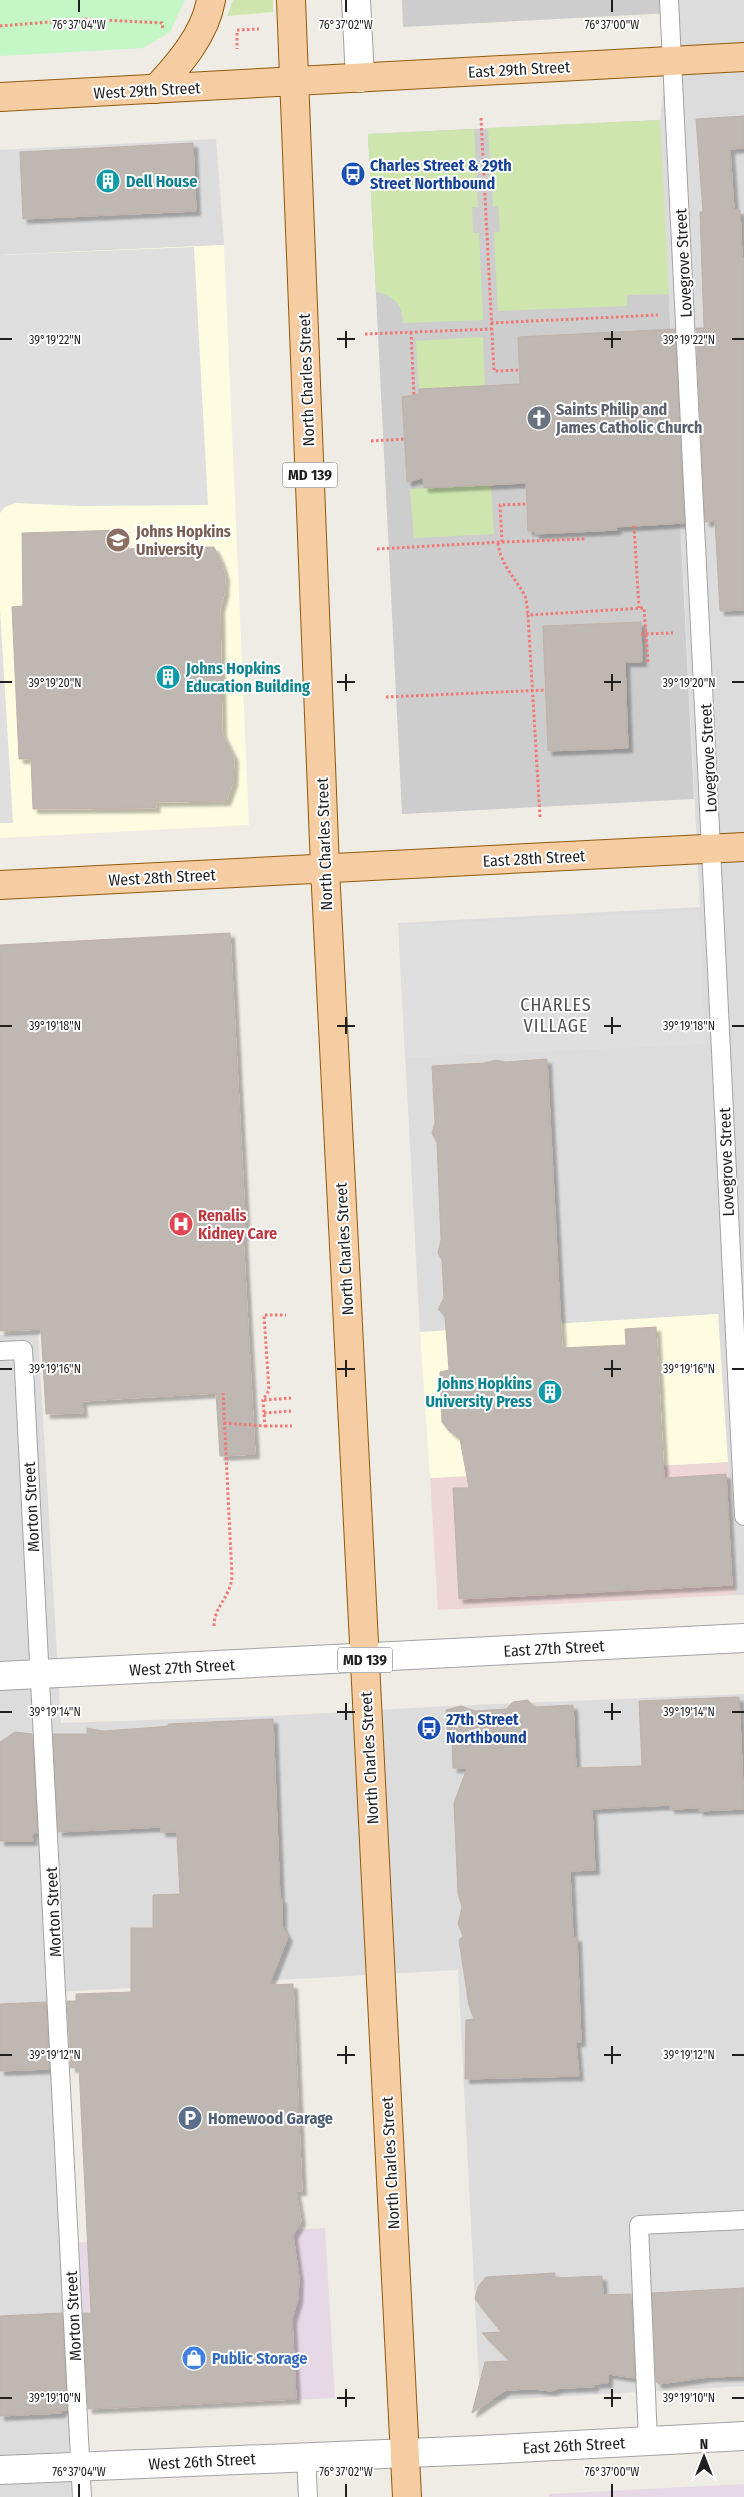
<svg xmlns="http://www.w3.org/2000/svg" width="744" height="2497" font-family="'Fira Sans Condensed',sans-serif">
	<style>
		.residential { fill: #dddcdc }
		.commercial { fill: #efd6d6 }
		.industrial { fill: #e7d8e6 }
		.education { fill: #fdfbe0 }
		.religious { fill: #cdcdcd }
		.grass { fill: #cee6ae }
		.park { fill: #c5f6c6 }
		.parking { fill: #dfdfdf }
		.building { fill: #bfb7b2; stroke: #c0b1a9; filter: url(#shadow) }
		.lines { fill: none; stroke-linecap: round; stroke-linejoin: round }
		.lane-casing { stroke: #a3a3a3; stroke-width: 20 }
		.street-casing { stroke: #a3a3a3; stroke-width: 30 }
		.primary-casing { stroke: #905a09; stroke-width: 30 }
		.path { stroke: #f17874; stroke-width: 3; stroke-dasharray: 2.5 2.5; stroke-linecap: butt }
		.lane { stroke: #fff; stroke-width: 18 }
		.street { stroke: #fff; stroke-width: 28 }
		.primary { stroke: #f6cca3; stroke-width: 28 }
		.ticks { fill: none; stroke: #1f1f1f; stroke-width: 2 }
		.labels { text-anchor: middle; stroke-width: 4; stroke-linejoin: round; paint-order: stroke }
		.shield { fill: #fff; stroke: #626262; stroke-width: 1 }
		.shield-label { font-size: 15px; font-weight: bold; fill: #1f1f1f }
		.street-label { font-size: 16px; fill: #1f1f1f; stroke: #fff }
		.transit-label { font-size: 16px; font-weight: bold; fill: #164399; stroke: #fff; text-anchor: start }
		.culture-label { font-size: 16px; font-weight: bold; fill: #0d838f; stroke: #fff; text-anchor: start }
		.worship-label { font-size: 16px; font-weight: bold; fill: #5b616d; stroke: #fff; text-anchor: start }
		.education-label { font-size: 16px; font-weight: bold; fill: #785e54; stroke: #fff; text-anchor: start }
		.health-label { font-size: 16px; font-weight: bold; fill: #be3a42; stroke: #fff; text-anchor: start }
		.service-label { font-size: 16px; font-weight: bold; fill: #4e5e75; stroke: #fff; text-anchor: start }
		.shop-label { font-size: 16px; font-weight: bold; fill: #366cbe; stroke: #fff; text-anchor: start }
		.neighbourhood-label { font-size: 18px; letter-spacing: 1px; fill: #525252; stroke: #fff }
		.ticks-label { font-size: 12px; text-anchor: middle; fill: #1f1f1f; stroke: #fff; stroke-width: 4; stroke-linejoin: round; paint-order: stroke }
	</style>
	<defs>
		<filter id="shadow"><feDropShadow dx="4.5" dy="4.5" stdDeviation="1" flood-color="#0004"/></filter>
	</defs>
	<rect width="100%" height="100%" fill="#efebe5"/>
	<path class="residential" d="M670,0H744V1595H734L718,1314L420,1332L398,923L700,907L660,120L671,13Z
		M216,139L224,245L0,255V150Z
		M38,1332L61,1723L273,1716L447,1706L744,1694V2386L480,2401L458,1970L58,1992L84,2497H0V1335Z"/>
	<path class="commercial" d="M728,1462L734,1595L438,1610L430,1478Z"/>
	<path class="industrial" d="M325,2228L335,2398L80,2410L71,2243Z
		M744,2484V2497H549V2494Z"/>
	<path class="education" d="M224,245L249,825L0,838V255Z
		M718,1314L728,1462L430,1478L420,1332Z"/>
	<path class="religious" d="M402,0H670L671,13L403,27Z
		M660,120L694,799L402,814L368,134Z"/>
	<path class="grass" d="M233,0H273V12L227,16Z
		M660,120L669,294L627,295V306L498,311L494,232H500L498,206H493L488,128Z
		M474,129L478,207H472L473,233H479L483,320L403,323C403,304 394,296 376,292L368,134Z
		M483,337L485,386L419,389L416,341Z
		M491,485L494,534L414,538L410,489Z"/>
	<path class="park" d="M0,0H185L170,32L143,48L0,56Z"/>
	<path class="parking" d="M194,247L208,505L79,506L16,503L5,507L0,513V255Z
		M0,610L13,823H0Z
		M699,911L705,1044L405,1058L399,925Z"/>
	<path class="building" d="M744,116V148L730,149L734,210H740L742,258H744V610L720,611L715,521L705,522L696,328H704L700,212H703L696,119Z
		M193,143L196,211L23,219L20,152Z
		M675,329L684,523L616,527L617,530L535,534V531H528L526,483L424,488L423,478L407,482L402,397L419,394V389L520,384L518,337Z
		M124,530V549L214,547L221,562L225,576L224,594L220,608L222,733L234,757L233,782L226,801L155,802L156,808L33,809L31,759H19L12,607L23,606L22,533Z
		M641,622L642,662H625L628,748L548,751L543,626Z
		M230,933L246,1235H243L255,1454L220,1456L216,1393L82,1401L83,1413L46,1414L41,1329L0,1331V945Z
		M547,1059L562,1348L626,1345L625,1329L656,1327L664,1478L726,1474L732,1585L459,1599L453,1488H469L460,1439L449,1431L442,1422L440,1372L449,1370L445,1316L438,1309L444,1298L442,1260L438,1253L441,1240L437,1143L432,1133L435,1123L432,1066L484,1063L496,1060L506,1062Z
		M739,1697L744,1809L699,1811V1808L670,1809V1805L592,1809L595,1870L570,1871L573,1938L577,1937L581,2042H576L579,2076L465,2079L466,2020L474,2019L469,2006L459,1940L463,1936L458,1924L462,1907L458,1894L454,1803L467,1768H453L452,1740H450L446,1723V1710L461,1706L475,1711L506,1709L513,1702L528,1700L534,1707L573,1705L576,1768L642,1766L639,1701Z
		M273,1719L280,1899H282V1926L288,1937L269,1985L293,1984L302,2191H296L301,2221L293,2235L299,2277L298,2299L292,2319L296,2399L88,2409L83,2313H91L79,2067L71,2068L67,2001H76V1994L131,1992V1928H153V1895L180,1894L177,1836V1832H161V1827L58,1832L53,1734H87V1728L103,1731L159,1727L168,1726V1724Z
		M15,1732L32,1734L37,1833L32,1834L33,1841H0V1742Z
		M46,2002L49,2069L0,2071V2004Z
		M555,2273V2278L602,2276L603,2295L631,2294L635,2378L608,2374V2383L594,2384V2387L560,2388L551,2391L534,2389L506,2390L472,2413L485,2362L510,2361L482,2333L501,2332L475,2299L478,2287L486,2277Z
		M744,2288V2376L709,2377L659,2384L656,2382L652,2293Z
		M62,2313L67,2410H61V2413L0,2416V2316Z"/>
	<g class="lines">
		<defs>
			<path id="lane" d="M669,0L744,1516
				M0,1351L23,1350L82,2497
				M648,2441L639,2225L744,2220
				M306,2456L308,2497"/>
			<path id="street" d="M356,0L360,78
				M0,1676L744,1638
				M0,2470L480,2450L744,2436"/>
			<path id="primary" d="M291,0L325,868L407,2497
				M156,89C179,64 205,35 211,0
				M0,97L744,57
				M0,885L744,847"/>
		</defs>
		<use href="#lane" class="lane-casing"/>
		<use href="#street" class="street-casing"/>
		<use href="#primary" class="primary-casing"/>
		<path class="path" d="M0,26L85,19L162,23L163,29
			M237,30L259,29
			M237,33V49
			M481,118L494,371L520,370
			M491,323L658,315
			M411,332L414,396
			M365,334L492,329
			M371,441L405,439
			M634,526L639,608
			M502,542L585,539
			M498,543C501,566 515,577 525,596C527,601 527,609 528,615
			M377,549L502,542L500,505L527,504
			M641,634L673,633
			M386,697L545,690
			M540,817L528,615L644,608L648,663
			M264,1400L291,1398
			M264,1413L291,1411
			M224,1423L265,1426L263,1400L269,1390L264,1315H286
			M265,1426H292
			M214,1626C214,1606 231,1597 232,1576L223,1393"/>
		<use href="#lane" class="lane"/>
		<use href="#street" class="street"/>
		<use href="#primary" class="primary"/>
	</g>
	<path class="ticks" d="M79,0V12M346,0V12M612,0V12M346,331V348M612,331V348M0,339H12M337,339H355M604,339H621M732,339H744M346,674V691M612,674V691M0,682H12M337,682H355M604,682H621M732,682H744M346,1017V1034M612,1017V1034M0,1026H12M337,1026H355M604,1026H621M732,1026H744M346,1360V1377M612,1360V1377M0,1369H12M337,1369H355M604,1369H621M732,1369H744M346,1703V1720M612,1703V1720M0,1712H12M337,1712H355M604,1712H621M732,1712H744M346,2046V2064M612,2046V2064M0,2055H12M337,2055H355M604,2055H621M732,2055H744M346,2389V2407M612,2389V2407M0,2398H12M337,2398H355M604,2398H621M732,2398H744M79,2484V2497M346,2484V2497M612,2484V2497"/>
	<defs>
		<symbol id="bus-disc" viewBox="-11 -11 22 22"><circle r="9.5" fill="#1a4fb4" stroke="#fff"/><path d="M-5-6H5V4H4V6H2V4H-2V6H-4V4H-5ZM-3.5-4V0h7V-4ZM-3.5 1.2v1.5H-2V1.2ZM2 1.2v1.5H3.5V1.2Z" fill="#fff"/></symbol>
		<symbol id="building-disc" viewBox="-11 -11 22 22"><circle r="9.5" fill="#0f9aa8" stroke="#fff"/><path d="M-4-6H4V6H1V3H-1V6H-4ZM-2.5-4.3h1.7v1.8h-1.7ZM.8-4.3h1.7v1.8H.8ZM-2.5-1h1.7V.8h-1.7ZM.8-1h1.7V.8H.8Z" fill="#fff"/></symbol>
		<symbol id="church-disc" viewBox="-11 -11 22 22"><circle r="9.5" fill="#6b7280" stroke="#fff"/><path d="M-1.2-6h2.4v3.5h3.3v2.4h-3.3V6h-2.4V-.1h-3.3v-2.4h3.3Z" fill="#fff"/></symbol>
		<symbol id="university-disc" viewBox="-11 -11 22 22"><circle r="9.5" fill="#8d6e63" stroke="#fff"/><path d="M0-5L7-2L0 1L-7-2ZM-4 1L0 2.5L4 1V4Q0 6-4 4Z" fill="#fff"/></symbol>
		<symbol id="hospital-disc" viewBox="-11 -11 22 22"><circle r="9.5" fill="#e0444e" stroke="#fff"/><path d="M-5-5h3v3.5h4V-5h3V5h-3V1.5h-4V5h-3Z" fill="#fff"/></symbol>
		<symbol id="parking-disc" viewBox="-11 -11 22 22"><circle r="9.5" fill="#5c6f8a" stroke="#fff"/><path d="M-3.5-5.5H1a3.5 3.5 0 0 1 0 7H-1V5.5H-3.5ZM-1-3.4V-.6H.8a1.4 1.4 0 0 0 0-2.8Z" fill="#fff"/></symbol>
		<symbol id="shop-disc" viewBox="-11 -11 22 22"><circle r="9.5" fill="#3f7fe0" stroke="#fff"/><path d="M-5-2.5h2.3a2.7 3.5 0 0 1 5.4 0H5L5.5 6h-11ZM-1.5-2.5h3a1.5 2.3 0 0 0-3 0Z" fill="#fff"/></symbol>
	</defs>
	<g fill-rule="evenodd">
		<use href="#bus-disc" x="339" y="160" width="28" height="28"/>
		<use href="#building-disc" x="94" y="167" width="28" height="28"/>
		<use href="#church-disc" x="525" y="404" width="28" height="28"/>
		<use href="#university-disc" x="104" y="526" width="28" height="28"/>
		<use href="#building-disc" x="154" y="663" width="28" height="28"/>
		<use href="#hospital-disc" x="167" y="1210" width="28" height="28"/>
		<use href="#building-disc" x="536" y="1378" width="28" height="28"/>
		<use href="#bus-disc" x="415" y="1714" width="28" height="28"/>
		<use href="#parking-disc" x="176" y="2104" width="28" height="28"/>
		<use href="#shop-disc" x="180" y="2344" width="28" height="28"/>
	</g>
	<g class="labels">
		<g class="shield">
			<rect x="282.5" y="462.5" width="55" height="25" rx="4"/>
			<rect x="337.5" y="1647.5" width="55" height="25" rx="4"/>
		</g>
		<g class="shield-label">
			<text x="310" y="480">MD 139</text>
			<text x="365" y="1665">MD 139</text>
		</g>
		<g class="street-label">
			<text transform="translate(519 69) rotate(-3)" y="6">East 29th Street</text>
			<text transform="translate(147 90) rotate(-3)" y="6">West 29th Street</text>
			<text transform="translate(683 263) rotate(-93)" y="6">Lovegrove Street</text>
			<text transform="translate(306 380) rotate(-92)" y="6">North Charles Street</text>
			<text transform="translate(708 758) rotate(-93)" y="6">Lovegrove Street</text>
			<text transform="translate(324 844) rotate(-92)" y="6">North Charles Street</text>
			<text transform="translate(534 858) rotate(-3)" y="6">East 28th Street</text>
			<text transform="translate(162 877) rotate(-3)" y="6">West 28th Street</text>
			<text transform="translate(726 1162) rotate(-92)" y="6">Lovegrove Street</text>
			<text transform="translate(344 1249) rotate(-93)" y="6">North Charles Street</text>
			<text transform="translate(31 1507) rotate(-93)" y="6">Morton Street</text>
			<text transform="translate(554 1648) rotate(-3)" y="6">East 27th Street</text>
			<text transform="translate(182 1667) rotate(-3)" y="6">West 27th Street</text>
			<text transform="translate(369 1758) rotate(-93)" y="6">North Charles Street</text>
			<text transform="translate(53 1912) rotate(-93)" y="6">Morton Street</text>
			<text transform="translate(390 2163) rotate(-93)" y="6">North Charles Street</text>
			<text transform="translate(73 2316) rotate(-93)" y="6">Morton Street</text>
			<text transform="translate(574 2445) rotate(-3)" y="6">East 26th Street</text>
			<text transform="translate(202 2461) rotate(-3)" y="6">West 26th Street</text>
		</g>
		<g class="transit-label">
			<text x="370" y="171">Charles Street &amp; 29th<tspan x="370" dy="18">Street Northbound</tspan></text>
			<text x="446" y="1725">27th Street<tspan x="446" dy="18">Northbound</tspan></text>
		</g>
		<g class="culture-label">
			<text x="126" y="187">Dell House</text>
			<text x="186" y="674">Johns Hopkins<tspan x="186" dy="18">Education Building</tspan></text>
			<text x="532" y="1389" text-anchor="end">Johns Hopkins<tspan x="532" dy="18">University Press</tspan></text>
		</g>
		<g class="worship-label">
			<text x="556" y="415">Saints Philip and<tspan x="556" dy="18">James Catholic Church</tspan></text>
		</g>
		<g class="education-label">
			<text x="136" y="537">Johns Hopkins<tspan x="136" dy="18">University</tspan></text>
		</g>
		<g class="health-label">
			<text x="198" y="1221">Renalis<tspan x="198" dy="18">Kidney Care</tspan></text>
		</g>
		<g class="service-label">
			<text x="208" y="2124">Homewood Garage</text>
		</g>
		<g class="shop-label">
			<text x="212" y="2364">Public Storage</text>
		</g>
		<g class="neighbourhood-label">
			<text x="556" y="1011">CHARLES<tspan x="556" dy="21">VILLAGE</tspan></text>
		</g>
	</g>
	<g class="ticks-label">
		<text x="79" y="29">76°37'04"W</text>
		<text x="346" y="29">76°37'02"W</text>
		<text x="612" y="29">76°37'00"W</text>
		<text x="55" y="344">39°19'22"N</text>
		<text x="689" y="344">39°19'22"N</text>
		<text x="55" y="687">39°19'20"N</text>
		<text x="689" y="687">39°19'20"N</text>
		<text x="55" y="1030">39°19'18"N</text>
		<text x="689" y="1030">39°19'18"N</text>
		<text x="55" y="1373">39°19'16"N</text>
		<text x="689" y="1373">39°19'16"N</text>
		<text x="55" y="1716">39°19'14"N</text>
		<text x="689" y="1716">39°19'14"N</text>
		<text x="55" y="2059">39°19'12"N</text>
		<text x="689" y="2059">39°19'12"N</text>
		<text x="55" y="2402">39°19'10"N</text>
		<text x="689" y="2402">39°19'10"N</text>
		<text x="79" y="2476">76°37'04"W</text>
		<text x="346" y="2476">76°37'02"W</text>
		<text x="612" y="2476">76°37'00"W</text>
	</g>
	<g transform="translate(704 2457)" stroke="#ffffff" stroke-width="4" paint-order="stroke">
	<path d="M0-4L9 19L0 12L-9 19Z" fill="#1f1f1f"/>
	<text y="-8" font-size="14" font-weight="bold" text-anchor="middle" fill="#1f1f1f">N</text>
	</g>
</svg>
